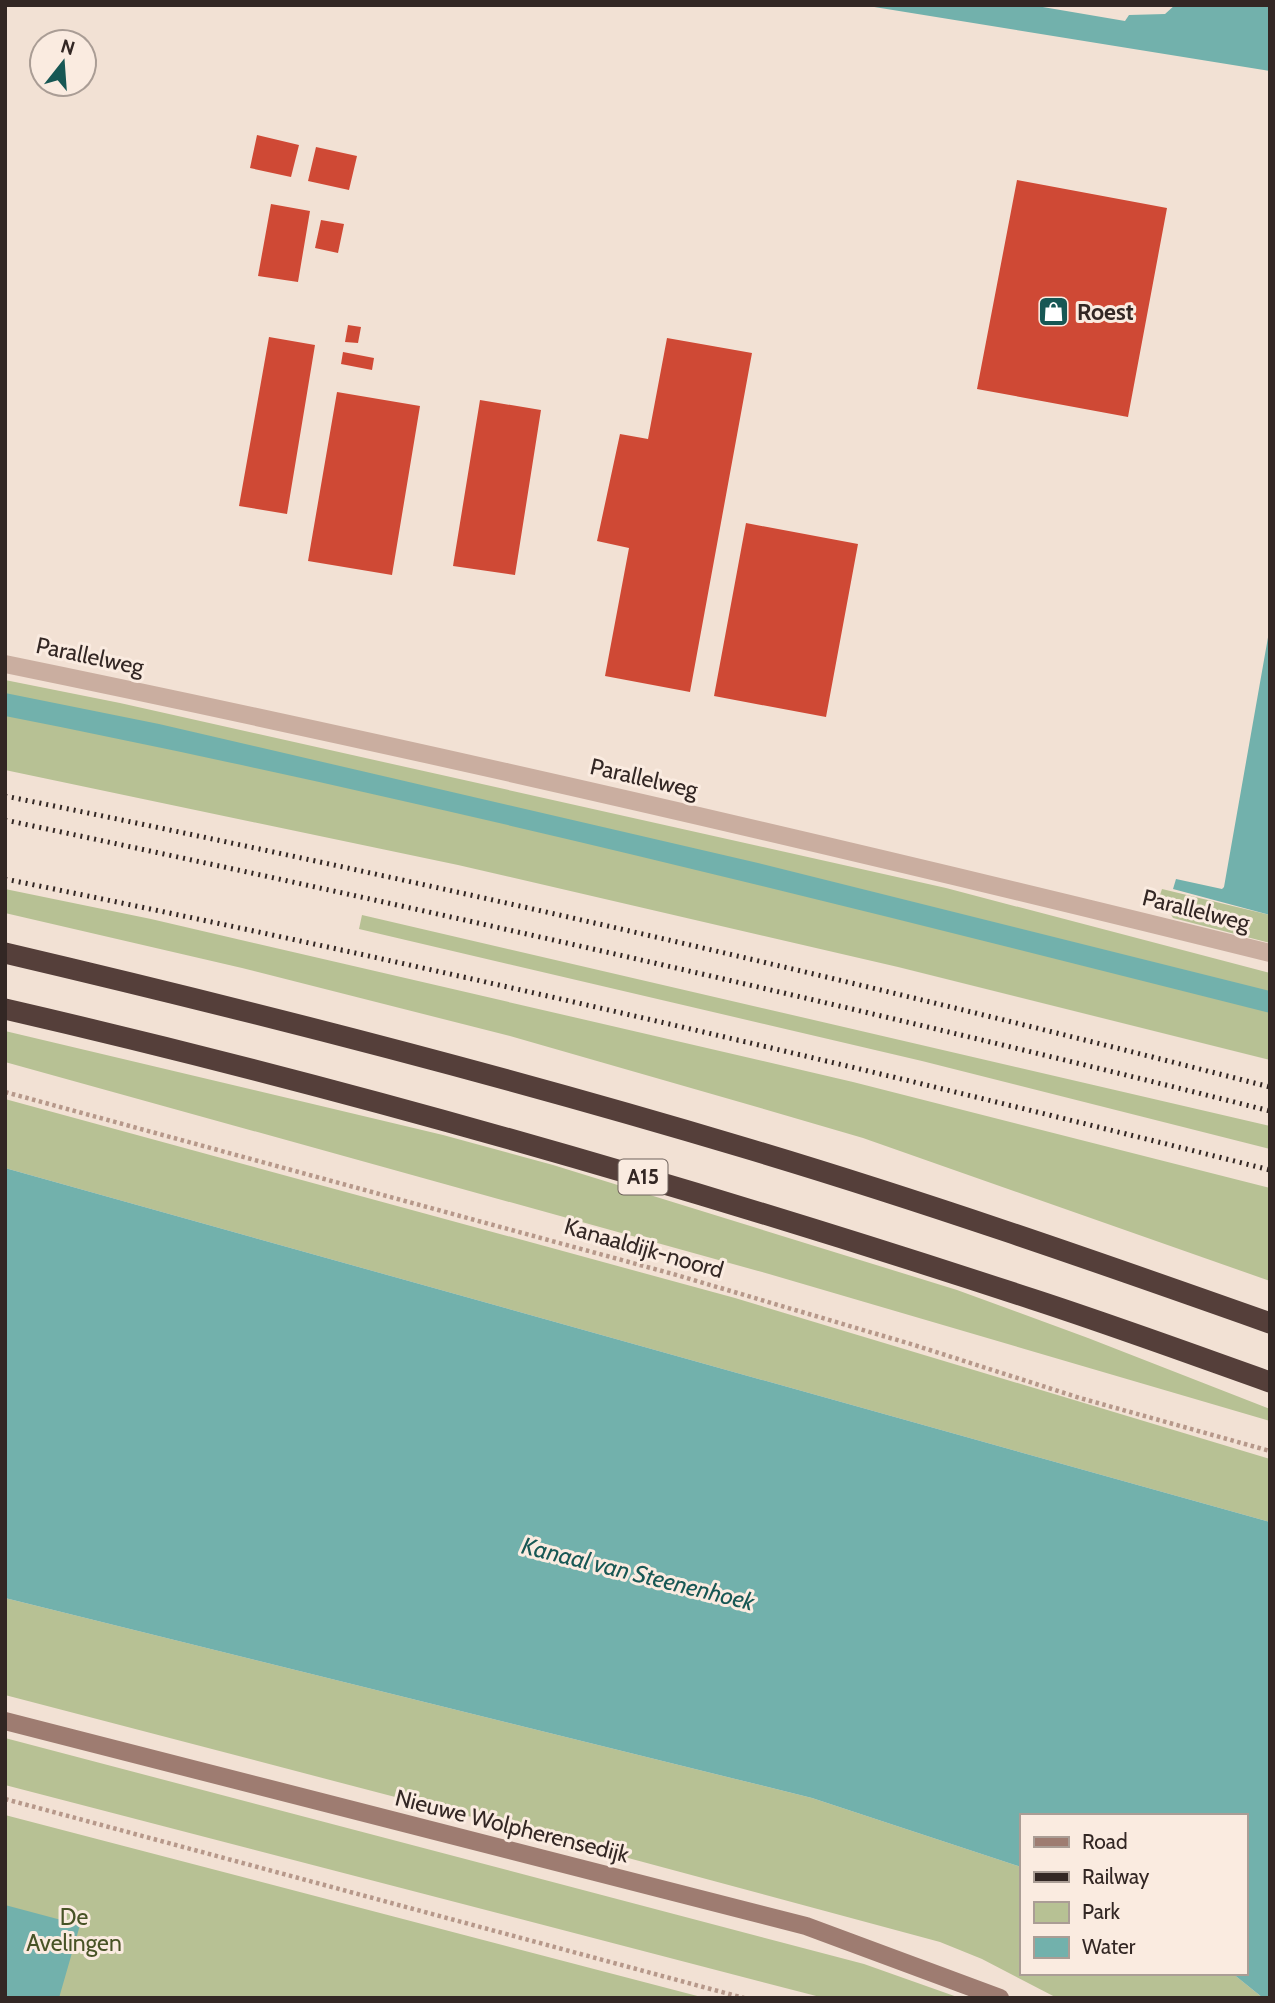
<svg xmlns="http://www.w3.org/2000/svg" width="1275" height="2003" font-family="Cabin,sans-serif">
	<style>
		.green { fill: #b7c194 }
		.water { fill: #72b1ac }
		.building { fill: #cf4935 }
		.lines { fill: none; stroke-linecap: round; stroke-linejoin: round }
		.path { stroke: #b6988a; stroke-width: 4.5; stroke-dasharray: 3.5 3.5; stroke-linecap: butt }
		.street { stroke: #caaea0; stroke-width: 18 }
		.secondary { stroke: #9e7c71; stroke-width: 18 }
		.highway { stroke: #553f3a; stroke-width: 21 }
		.rail { stroke: #332724; stroke-width: 5; stroke-dasharray: 2 5; stroke-linecap: butt }
		.labels { text-anchor: middle; stroke-width: 6; stroke-linejoin: round; paint-order: stroke }
		.shield { fill: #faebe0; stroke: #6f625c; stroke-width: 2 }
		.shield-label { font-size: 21px; font-weight: bold; fill: #332724 }
		.poi-label { font-size: 23px; font-weight: bold; fill: #332724; stroke: #faebe0; text-anchor: start }
		.street-label { font-size: 23px; fill: #332724; stroke: #faebe0 }
		.park-label { font-size: 23px; fill: #485326; stroke: #faebe0 }
		.water-label { font-size: 24px; font-style: italic; fill: #175754; stroke: #faebe0 }
	</style>
	<rect width="100%" height="100%" fill="#f2e1d4"/>
	<path class="green" d="M5,680L120,703L946,888L1270,973V1060L898,967L458,865L5,770Z
		M5,889L151,919L853,1082L1270,1188V1281L863,1138L774,1112L510,1036L242,968L5,913Z
		M1162,889L1270,915V943L1173,918L1160,895Z
		M362,915L1270,1126V1149L922,1061L359,929Z
		M5,1031L443,1135L553,1165L957,1290L1088,1338L1270,1409V1421L769,1274L5,1062Z
		M5,1099L735,1298L1270,1459V1522L5,1168Z
		M5,1598L812,1798L1021,1867V1973H1232L1263,1998H1057L982,1959L940,1942L617,1855L5,1695Z
		M5,1738L864,1964L960,1998H824L5,1785Z
		M5,1815L705,1998H5Z"/>
	<path class="water" d="M862,5H1031L1125,21L1129,15L1165,14L1175,5H1270V71Z
		M1270,626V915L1173,889L1176,879L1222,889L1224,887Z
		M5,693L159,724L758,863L1270,991V1013C850,907 430,800 5,716Z
		M5,1168L1270,1522V1998H1263L1232,1973H1245V1816H1021V1867L812,1798L5,1598Z
		M5,1905L80,1925L59,1998H5Z"/>
	<path class="building" d="M257,135L299,145L291,177L250,168Z
		M316,147L357,156L349,190L308,181Z
		M1017,180L1167,208L1128,417L977,389Z
		M271,204L310,211L298,282L258,276Z
		M321,220L344,224L338,253L315,248Z
		M348,325L361,327L358,343L345,342Z
		M269,337L315,345L287,514L239,506Z
		M667,338L752,353L690,692L605,676L629,548L597,541L620,434L648,439Z
		M343,352L374,358L372,370L341,364Z
		M337,392L420,406L392,575L308,561Z
		M480,400L541,410L515,575L453,566Z
		M746,523L858,544L826,717L714,696Z"/>
	<g class="lines">
		<path class="path" d="M5,1092L673,1274L914,1345L1080,1398L1270,1451
			M5,1799L744,1998"/>
		<path class="street" d="M5,664C429,751 850,849 1270,953"/>
		<path class="secondary" d="M5,1721L806,1926L1000,1998"/>
		<path class="highway" d="M5,953C252,1011 498,1074 742,1147C920,1200 1095,1261 1270,1323
			M5,1009C352,1089 694,1188 1032,1299C1112,1325 1191,1354 1270,1382"/>
		<path class="rail" d="M5,796C429,882 851,979 1270,1087
			M5,820C429,910 850,1005 1270,1111
			M5,879C429,965 850,1064 1270,1170"/>
	</g>
	<defs>
		<symbol id="shop-square" viewBox="-11 -11 22 22"><rect x="-9" y="-9" width="18" height="18" rx="4" fill="#175754" stroke="#faebe0"/><path d="M-5-2.5h2.3a2.7 3.5 0 0 1 5.4 0H5L5.5 6h-11ZM-1.5-2.5h3a1.5 2.3 0 0 0-3 0Z" fill="#fff"/></symbol>
	</defs>
	<g fill-rule="evenodd">
		<use href="#shop-square" x="1036" y="294" width="35" height="35"/>
	</g>
	<g class="labels">
		<rect class="shield" x="618.5" y="1159.5" width="49" height="35" rx="5"/>
		<g class="shield-label">
			<text x="643" y="1184">A15</text>
		</g>
		<g class="poi-label">
			<text x="1077" y="320">Roest</text>
		</g>
		<g class="street-label">
			<text transform="translate(90 656) rotate(12)" y="8">Parallelweg</text>
			<text transform="translate(644 778) rotate(13)" y="8">Parallelweg</text>
			<text transform="translate(1196 910) rotate(14)" y="8">Parallelweg</text>
			<text transform="translate(644 1248) rotate(16)" y="8">Kanaaldijk-noord</text>
			<text transform="translate(512 1826) rotate(14)" y="8">Nieuwe Wolpherensedijk</text>
		</g>
		<g class="park-label">
			<text x="74" y="1925">De<tspan x="74" dy="26">Avelingen</tspan></text>
		</g>
		<g class="water-label">
			<text transform="translate(638 1574) rotate(14)" y="8">Kanaal van Steenenhoek</text>
		</g>
	</g>
	<rect width="1275" height="2003" fill="none" stroke="#332724" stroke-width="14"/>
	<rect x="1020" y="1814" width="228" height="161" fill="#faebe0" stroke="#aa9d95" stroke-width="2"/>
	<rect x="1034" y="1837" width="35" height="10" fill="#9e7c71" stroke="#aa9d95" stroke-width="2"/>
	<text x="1082" y="1849" font-size="21" fill="#332724">Road</text>
	<rect x="1034" y="1872" width="35" height="10" fill="#332724" stroke="#aa9d95" stroke-width="2"/>
	<text x="1082" y="1884" font-size="21" fill="#332724">Railway</text>
	<rect x="1034" y="1902" width="35" height="21" fill="#b7c194" stroke="#aa9d95" stroke-width="2"/>
	<text x="1082" y="1919" font-size="21" fill="#332724">Park</text>
	<rect x="1034" y="1937" width="35" height="21" fill="#72b1ac" stroke="#aa9d95" stroke-width="2"/>
	<text x="1082" y="1954" font-size="21" fill="#332724">Water</text>
	<g transform="translate(63 63) rotate(17)"><circle r="33" fill="#faebe0" stroke="#aa9d95" stroke-width="2"/>
	<path d="M0-5L12 26L0 18L-12 26Z" fill="#175754"/>
	<text y="-10" font-size="19" font-weight="bold" text-anchor="middle" fill="#332724">N</text>
	</g>
</svg>
